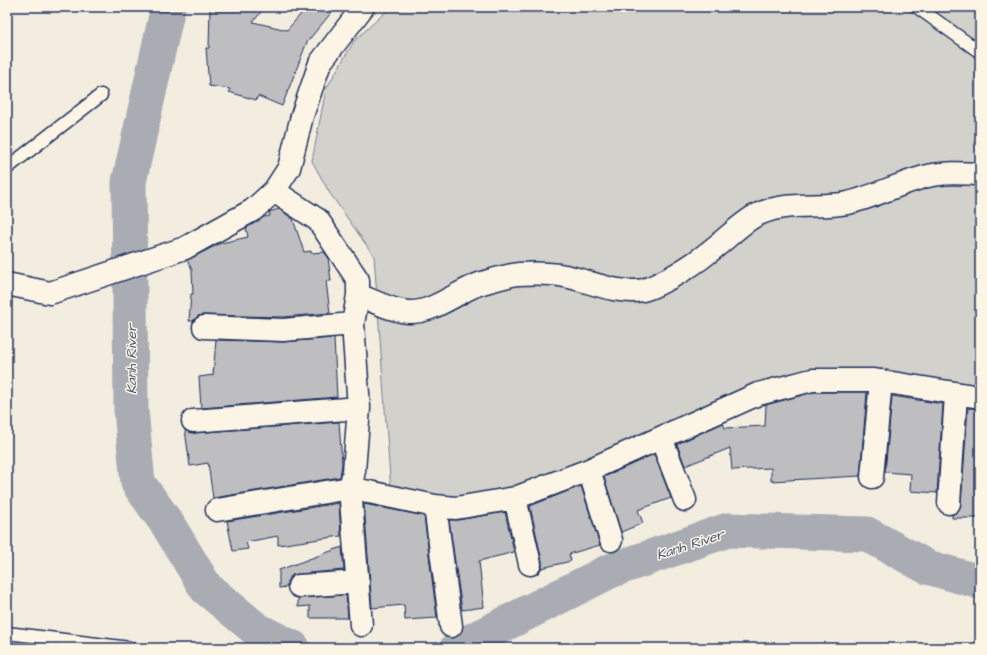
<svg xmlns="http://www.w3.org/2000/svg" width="987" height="655" font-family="'Architects Daughter',sans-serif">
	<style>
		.green { fill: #d3d1cc; stroke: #778095 }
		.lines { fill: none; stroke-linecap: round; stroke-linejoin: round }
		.river { stroke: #a9acb3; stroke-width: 35 }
		.building { fill: #bebec0; stroke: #1b2f5e }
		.lane-casing { stroke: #1b2f5e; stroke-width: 15 }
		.street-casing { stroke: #1b2f5e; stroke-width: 25 }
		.lane { stroke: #fcf5e5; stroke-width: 12 }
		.street { stroke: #fcf5e5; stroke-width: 22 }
		.labels { text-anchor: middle; stroke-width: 3; stroke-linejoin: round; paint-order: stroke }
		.water-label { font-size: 14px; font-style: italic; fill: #465478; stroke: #fcf5e5 }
	</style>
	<rect width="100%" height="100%" fill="#f3ede0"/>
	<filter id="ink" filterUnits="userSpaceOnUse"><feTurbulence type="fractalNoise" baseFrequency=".025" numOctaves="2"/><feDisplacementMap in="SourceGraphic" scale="8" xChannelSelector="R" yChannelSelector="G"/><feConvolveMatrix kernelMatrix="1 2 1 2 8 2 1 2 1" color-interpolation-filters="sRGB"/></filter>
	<g filter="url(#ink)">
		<path class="green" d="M391,7H980V400L843,380L771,400L521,504L391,492L374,256L329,192L312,161L326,89L354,41Z"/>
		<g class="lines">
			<path class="river" d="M168,7L129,182L131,410L138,483L168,525L206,588L257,630L293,648
				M457,648L610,571L728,530L867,534L927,567L980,582"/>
		</g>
		<path class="building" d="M210,7H265L253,22L287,30L307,7H336L307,42L282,106L258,96L256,100L229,92L230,89L209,86L206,48H209Z
			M279,209L293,219L304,252L311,251V253L324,252L328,257L331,281H326L330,313L283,317L204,315L198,316L193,321H189L191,294H193L192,270L187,260L221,243L248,237L246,228L264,217L270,216L269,212Z
			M334,338L337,397L201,408L199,377L213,375L216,340L283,342Z
			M814,392H867L860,476L771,481V468L732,470L730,448L685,466L677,444L723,423L725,428L765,426L766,405Z
			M892,396L943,404L937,493L910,491L911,474L885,472Z
			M968,408L980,409V518H952V515L959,510L961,504Z
			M339,422L342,464L340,477L213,498L208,463L190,466L185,430L194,433Z
			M654,454L671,498L638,510L643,523L621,532L604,477Z
			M581,486L600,545L569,554L571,561L542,568V561L530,506Z
			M339,503L341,536L278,545V536L246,542L248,549L233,551L227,521Z
			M364,504L424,516L437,618L405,620L404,605L372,608Z
			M505,512L514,552L479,561L484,607L462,610L449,520H458Z
			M342,547L344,570L298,574L292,575L288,580L287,587L279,588V570Z
			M346,595L348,618H310V606L298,607V598Z"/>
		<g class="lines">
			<defs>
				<path id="lane" d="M917,7L980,52
					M7,168L101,95
					M7,633L130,648"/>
				<path id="street" d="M274,191L318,220L358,280V295L353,324L359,408L354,471L350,488L435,506L456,508L515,498L589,470L758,394L812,380H874L980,397
					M7,284L50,293L185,248L253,210L274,191L289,168L302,116L320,63L363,7
					M358,295C374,301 392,311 409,312C433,313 457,292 479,284C492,280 505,276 518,274C533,273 550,273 565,276C590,281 617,295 643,290C652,288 662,282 670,278C684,270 697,262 709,252C724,241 737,227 753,217C782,200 817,209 848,203C874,197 898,184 924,177C942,172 962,173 980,174
					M204,327L283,330L353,324
					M193,421L359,408
					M661,438L685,500
					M589,470L611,540
					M872,477L881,381
					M515,498L530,564
					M949,503L956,394
					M435,506L451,626
					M217,510L350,488L361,625
					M299,586L358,582"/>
			</defs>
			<use href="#lane" class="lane-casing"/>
			<use href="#street" class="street-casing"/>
			<use href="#lane" class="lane"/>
			<use href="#street" class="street"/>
		</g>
	</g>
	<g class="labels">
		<g class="water-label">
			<text transform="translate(131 359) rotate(-90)" y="5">Kanh River</text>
			<text transform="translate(690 544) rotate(-18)" y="5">Kanh River</text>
		</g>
	</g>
	<rect width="987" height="655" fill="none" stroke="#fcf5e5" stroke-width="24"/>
	<rect x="12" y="12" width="963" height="631" fill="none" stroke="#1b2f5e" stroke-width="1.5" filter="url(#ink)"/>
</svg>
